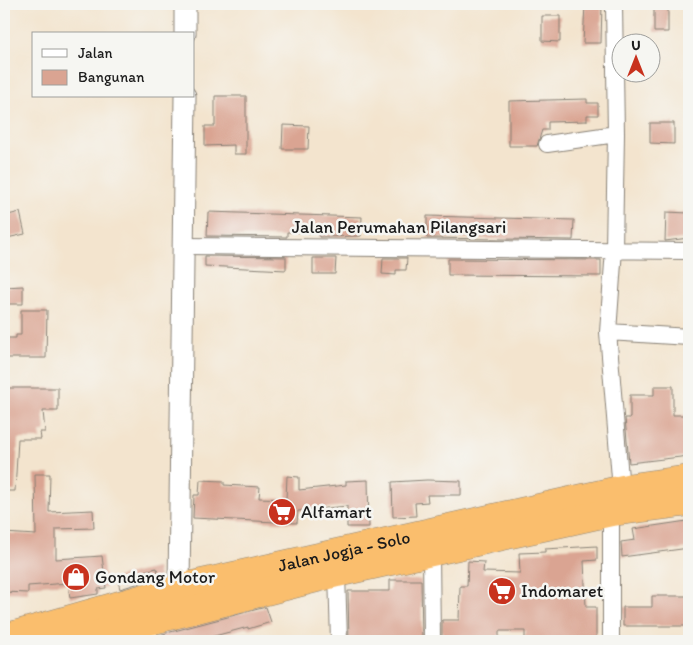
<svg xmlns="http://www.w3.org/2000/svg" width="693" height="645" font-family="Itim,sans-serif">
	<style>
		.building { fill: #daa492 }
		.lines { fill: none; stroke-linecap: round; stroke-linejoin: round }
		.minor-casing { stroke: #888075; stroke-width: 18 }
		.tertiary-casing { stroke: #888075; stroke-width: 23 }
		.trunk-casing { stroke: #888075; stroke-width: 29 }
		.minor { stroke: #fff; stroke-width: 16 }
		.tertiary { stroke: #fff; stroke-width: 21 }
		.trunk { stroke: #fabe6d; stroke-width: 28 }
		.labels { text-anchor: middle; stroke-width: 5; stroke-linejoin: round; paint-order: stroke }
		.street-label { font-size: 18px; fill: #1c1c1c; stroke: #f6f6f2 }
		.poi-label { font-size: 18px; fill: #1c1c1c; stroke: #f6f6f2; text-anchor: start }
	</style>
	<rect width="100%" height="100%" fill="#f6f6f2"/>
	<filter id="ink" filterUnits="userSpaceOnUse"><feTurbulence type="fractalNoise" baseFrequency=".02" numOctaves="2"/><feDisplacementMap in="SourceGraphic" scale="10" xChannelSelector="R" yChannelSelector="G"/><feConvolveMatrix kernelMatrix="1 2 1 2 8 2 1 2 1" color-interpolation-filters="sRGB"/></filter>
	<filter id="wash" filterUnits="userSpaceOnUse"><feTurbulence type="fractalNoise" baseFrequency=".0096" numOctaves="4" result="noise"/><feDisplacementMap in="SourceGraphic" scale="20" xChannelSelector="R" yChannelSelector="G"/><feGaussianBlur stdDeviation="1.12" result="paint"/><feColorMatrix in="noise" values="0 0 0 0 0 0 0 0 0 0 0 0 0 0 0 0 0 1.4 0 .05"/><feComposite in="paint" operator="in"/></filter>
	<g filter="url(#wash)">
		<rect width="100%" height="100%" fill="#f3e4ce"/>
		<g id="blocks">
			<path class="building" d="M585,4H602L601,43H583Z
				M654,4H668V32H654Z
				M542,16H560V42L542,41Z
				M215,96H246V154H234V145L205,146V126H215Z
				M587,99V103H598V115H587V121L548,122V130H542L537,146H509V101Z
				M650,123H674V144L650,143Z
				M283,125L309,126L308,149H282Z
				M20,212L25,234L7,238L4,216Z
				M208,212L362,217L361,236L319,237V233L287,232V237L207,236Z
				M666,212L689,213V238L665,241Z
				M427,216L574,220L573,240L427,238Z
				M205,256L286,257V270L205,266Z
				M313,258H336L335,274H313Z
				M383,258H407L406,270H396V275L382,274Z
				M448,259L601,260V276L448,275Z
				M23,286V304H4V287Z
				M21,310H47L46,358H4V338H16V335H21Z
				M654,386H673V415H689V456L629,463L625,418H630V395H654Z
				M4,388H58V411H43L45,432H40L41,439H18L15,491H4Z
				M35,474H50L49,512L93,510L94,528L56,529V559L102,556L106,588L98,589V594L70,598L68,583L28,586V593L4,592V533L36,535Z
				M287,476L299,477V490L346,485V481L368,480L369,527H347V506L298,511L297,523L193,518L194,495H199L200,480L224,481V485L260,487L259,498L286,499Z
				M427,480L461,481V495H427L428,502L415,503L416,516L393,517L392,482Z
				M687,521L689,548L622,557L621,542L635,540L633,529Z
				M597,546V560L584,561L586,607H596V641H525V631H499V641H442V620H459L460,586H467L468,561L484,562L483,572L520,573L519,553L545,552V549Z
				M157,568L159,577L120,589L117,577Z
				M390,580H421L422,641H349L348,591H390Z
				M652,596H689V626H623V607H652Z
				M266,607L271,622L248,629V627L196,641H159V635Z"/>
		</g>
	</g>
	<g filter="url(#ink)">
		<use href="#blocks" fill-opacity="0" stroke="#888075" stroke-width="1"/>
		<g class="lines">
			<defs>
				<path id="minor" d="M614,4L616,134L614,249L608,332L621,490
					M547,144L616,134
					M184,246L689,251
					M608,332L689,337
					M431,552L432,641
					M337,573L339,641
					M149,621V641
					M611,641V512"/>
				<path id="tertiary" d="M185,34V4
					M179,588L185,96"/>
				<g id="trunk">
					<path id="s1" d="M4,638L179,588L632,487L689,479"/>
					<path d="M72,641L337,573L611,512L689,502"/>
				</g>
			</defs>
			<use href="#minor" class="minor-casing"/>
			<use href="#tertiary" class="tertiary-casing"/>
			<use href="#trunk" class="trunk-casing"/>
			<use href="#minor" class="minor"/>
			<use href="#tertiary" class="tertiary"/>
			<use href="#trunk" class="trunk"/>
		</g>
	</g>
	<defs>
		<symbol id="supermarket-disc" viewBox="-11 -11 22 22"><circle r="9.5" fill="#c8321e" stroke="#f6f6f2"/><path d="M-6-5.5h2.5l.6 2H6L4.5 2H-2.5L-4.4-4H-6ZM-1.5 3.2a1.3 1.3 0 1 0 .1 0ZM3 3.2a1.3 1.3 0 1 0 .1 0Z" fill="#fff"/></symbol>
		<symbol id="shop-disc" viewBox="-11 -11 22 22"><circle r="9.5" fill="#c8321e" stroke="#f6f6f2"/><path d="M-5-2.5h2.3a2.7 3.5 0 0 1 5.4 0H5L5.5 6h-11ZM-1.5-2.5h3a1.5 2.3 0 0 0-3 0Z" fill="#fff"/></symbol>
	</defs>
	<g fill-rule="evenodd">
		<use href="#supermarket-disc" x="266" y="496" width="32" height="32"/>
		<use href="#shop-disc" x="60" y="561" width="32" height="32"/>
		<use href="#supermarket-disc" x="486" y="575" width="32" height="32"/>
	</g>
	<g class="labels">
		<g class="street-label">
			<text x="399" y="233">Jalan Perumahan Pilangsari</text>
			<text dy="6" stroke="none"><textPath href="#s1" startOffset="351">Jalan Jogja - Solo</textPath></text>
		</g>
		<g class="poi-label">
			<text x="301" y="518">Alfamart</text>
			<text x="95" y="583">Gondang Motor</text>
			<text x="521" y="597">Indomaret</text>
		</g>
	</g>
	<rect width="693" height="645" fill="none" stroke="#f6f6f2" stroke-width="20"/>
	<rect x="32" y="32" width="162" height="65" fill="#f6f6f2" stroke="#9f9f9c"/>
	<rect x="42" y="49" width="25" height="8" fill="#ffffff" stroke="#9f9f9c"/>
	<text x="78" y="58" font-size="15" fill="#1c1c1c">Jalan</text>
	<rect x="42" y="70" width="25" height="15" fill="#daa492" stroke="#9f9f9c"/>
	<text x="78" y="82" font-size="15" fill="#1c1c1c">Bangunan</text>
	<g transform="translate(636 58)"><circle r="24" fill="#f6f6f2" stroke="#9f9f9c"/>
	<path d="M0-4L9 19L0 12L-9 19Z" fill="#c8321e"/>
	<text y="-8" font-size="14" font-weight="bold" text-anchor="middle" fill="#1c1c1c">U</text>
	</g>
</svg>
